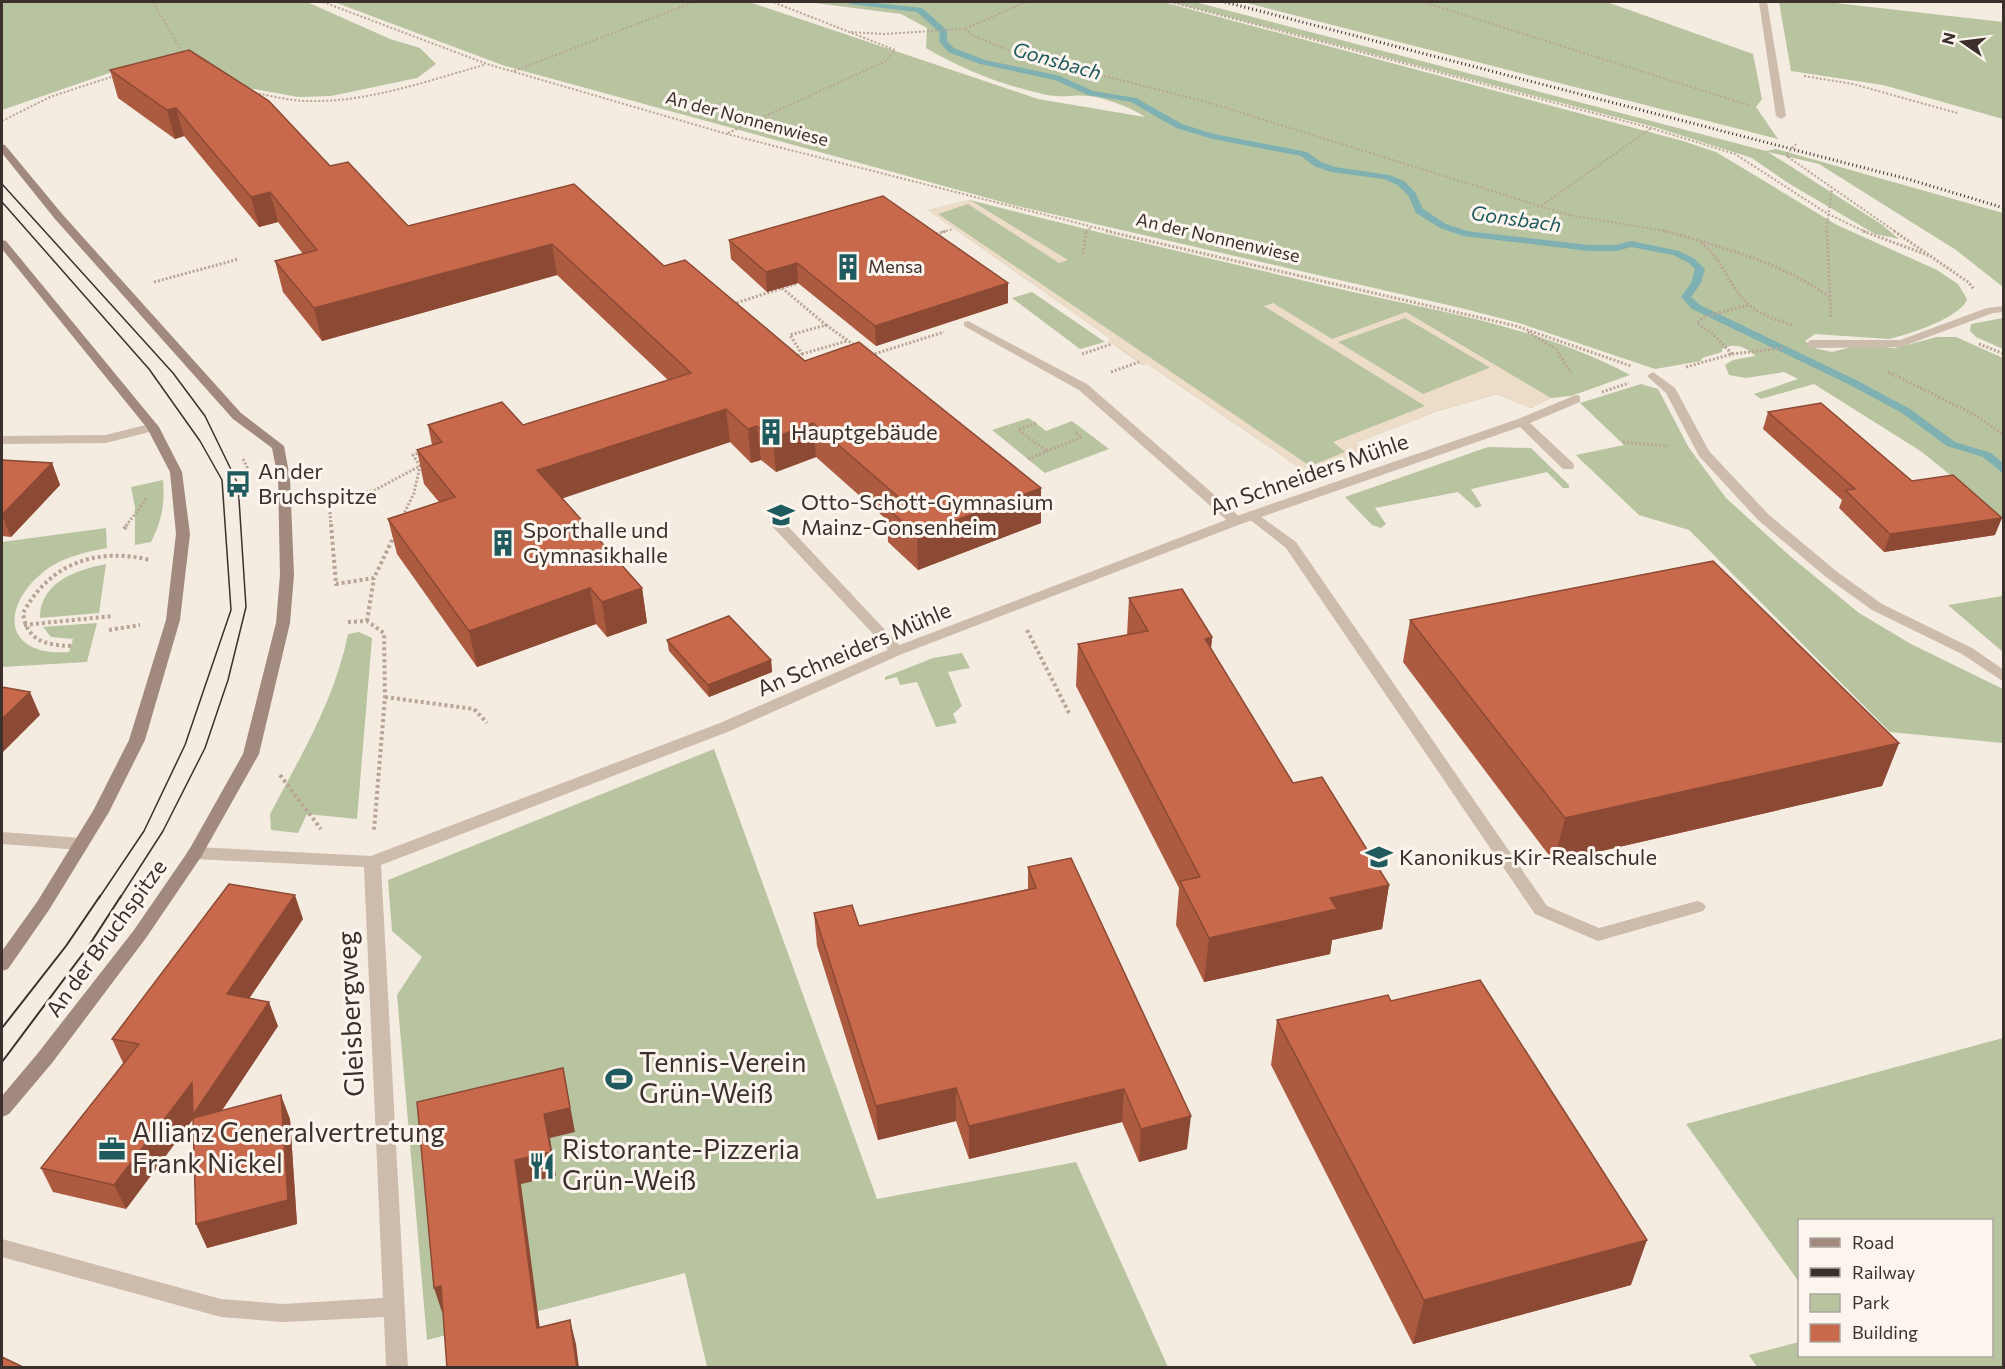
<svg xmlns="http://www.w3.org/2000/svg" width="2005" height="1369" font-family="Commissioner,sans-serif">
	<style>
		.green { fill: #b8c4a0 }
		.plaza { fill: #ecdcc8; fill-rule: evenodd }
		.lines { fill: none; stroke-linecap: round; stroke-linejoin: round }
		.stream { fill: #7fb0b2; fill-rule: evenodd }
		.path-far2 { stroke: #b9a596; stroke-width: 2; stroke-dasharray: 2 2; stroke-linecap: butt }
		.path-far1 { stroke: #b9a596; stroke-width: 3; stroke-dasharray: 2 2; stroke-linecap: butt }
		.path { stroke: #b9a596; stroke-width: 4; stroke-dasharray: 3 3; stroke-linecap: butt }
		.lane { fill: #cdbbac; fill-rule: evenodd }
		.street { fill: #cdbbac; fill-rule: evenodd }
		.secondary { fill: #a18a7d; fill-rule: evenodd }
		.tram-far1 { stroke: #3b302b; stroke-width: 1.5 }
		.tram { stroke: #3b302b; stroke-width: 2 }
		.rail { stroke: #3b302b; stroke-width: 3; stroke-dasharray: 1 3; stroke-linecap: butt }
		.path-bridge { stroke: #b9a596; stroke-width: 2; stroke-dasharray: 2 2; stroke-linecap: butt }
		.wall { fill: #ac5a40 }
		.shaded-wall { fill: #8c4a34 }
		.building { fill: #c8694b; stroke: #8c4a34; stroke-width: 1.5 }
		.labels { text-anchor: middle; stroke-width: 6; stroke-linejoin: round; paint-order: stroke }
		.far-street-label { font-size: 18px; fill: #3b302b; stroke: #fbf5ee }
		.far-poi-label { font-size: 18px; fill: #3b302b; stroke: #fbf5ee; text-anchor: start }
		.far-water-label { font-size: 20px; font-style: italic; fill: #1f5a5e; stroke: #fbf5ee }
		.poi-label { font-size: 22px; fill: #3b302b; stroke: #fbf5ee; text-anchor: start }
		.street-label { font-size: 22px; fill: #3b302b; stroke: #fbf5ee }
		.near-street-label { font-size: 27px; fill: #3b302b; stroke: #fbf5ee }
		.near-poi-label { font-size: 27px; fill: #3b302b; stroke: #fbf5ee; text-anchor: start }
	</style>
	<rect width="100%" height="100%" fill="#f4ebe1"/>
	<path class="green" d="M2,2H307L390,39L420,48L436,64L417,78L331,96L298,97L248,88L216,70L115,71L2,110Z
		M334,2H749L1038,99L1145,117C1132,108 1106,98 1089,96C1075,94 1061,98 1047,95C1005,86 963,70 926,48L927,28L901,14L807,2H1163L1683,141L1716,152L1837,225L1937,270L1958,284L1967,299C1962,317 1908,335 1889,339L1815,334L1805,341L1814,348L1832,352L1859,345L1895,348L1937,337H1956L2003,358V518L1922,452L1814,384L1761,399L1754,394L1798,379L1784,372L1746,378L1729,375L1725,365L1733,360L1755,356C1747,347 1734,342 1722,349V352L1702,358L1701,361L1655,369L1519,323L1461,308L1013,205L505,66Z
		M1171,2H1195L1766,151L1776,149L2003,213V287L1956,250L1819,164L1768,152L1881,224L1899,239L1875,234L1788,183L1752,158L1658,128Z
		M1243,2H1607L1753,54L1762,99L1756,107L1778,139Z
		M1779,2H1827L2003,22V119L1883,85L1791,71Z
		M970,200C1097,233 1225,262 1353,292C1447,313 1545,329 1630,375L1571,396L1551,398L1531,408L1497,394L1438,411L1355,443L1365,451L1310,475L1148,364L1143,365L1108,341L1111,339L928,210Z
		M1032,292L1105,342L1080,349L1012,298Z
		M2003,318V349L1976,337L1970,331L1971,324Z
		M1641,384L1658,389L1689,448L1726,498L1790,556L1859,613L1911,644L2003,689V743L1890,732L1689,530L1639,515L1584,463L1576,455L1624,445L1580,403Z
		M1029,418L1046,431L1072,421L1109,449L1045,473L992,430Z
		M1488,447L1531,448L1569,485V488H1563L1547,472L1471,489L1482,506L1476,508L1458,492L1375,508L1386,524L1381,528L1372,525L1345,497Z
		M163,480C165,505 162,520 151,542L135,545V507L131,487Z
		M106,528L107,548C87,552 67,556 50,567C0,602 0,657 69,652L73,639L51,637L43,627L97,623L87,662L2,667V542Z
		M106,564L99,613L40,618C40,582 76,570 106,564Z
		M2003,596H2004L2003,652L1948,605Z
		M359,632L372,638L357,819L307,814L298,833L271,830L270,814C301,756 335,699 348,634Z
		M962,653L970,668L948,672L962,706L953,714L957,723L936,727L917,682L900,685L897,677L885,680V677L933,658Z
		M714,749L877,1199L1076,1162L1168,1367H707L685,1273L427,1340L397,995L422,957L392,931L388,880Z
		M2003,1038V1367H1757L1749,1355L1799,1342L1800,1356H1992V1220H1800L1799,1282L1686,1124Z"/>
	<path class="plaza" d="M970,200L1068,260L1059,263L968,204L938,214L1310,466L1345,452L1333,442L1425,406L1264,306L1273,303L1332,339L1406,312L1551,398L1531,408L1497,394L1438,411L1355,443L1365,451L1310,475L1148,364L1143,365L1123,351L1108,341L1111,339L928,210ZM1405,318L1489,367V368L1423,394L1338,342Z"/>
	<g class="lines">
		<path class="stream" d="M846,2H865L922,8L947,30V41L954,48L985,60L1060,76L1093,91L1136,98L1182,124L1214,134L1307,152L1321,162L1335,167L1389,175L1404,181L1415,192L1423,209L1446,224L1467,231L1589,245H1616L1631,241L1679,251L1695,259L1705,269L1701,283L1691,297L1700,305L1858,381L1910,409L1955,442L1991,453L2004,464V474L1983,457L1947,446L1902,413L1850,385L1692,309L1681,297L1691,283L1695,269L1689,263L1673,255L1631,247L1616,251H1589L1463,236L1440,228L1416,213L1408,195L1397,185L1384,179L1331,172L1314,166L1301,156L1213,139L1176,128L1131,102L1088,95L1055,80L980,64L948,52L939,41L940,33L917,12L850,4Z"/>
		<path class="path-far2" d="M153,2L183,53
			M323,2L487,64L727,134L1113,232
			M1026,2L964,29L974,36L1019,54L1210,103L1569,215L1671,232
			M1170,2L1651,128L1735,154L1828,214L1866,232
			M1423,2L1751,106
			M851,32L883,34L964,29
			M514,71L694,2
			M1804,76L1853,84L1957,113
			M251,92C272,96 294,102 316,101C372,101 430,80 484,65
			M2,121L50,97L114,76
			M728,133L886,61L895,50L773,2
			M1788,157L1896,232
			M1541,206L1650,129
			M942,232L953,229
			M1086,232L1090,228
			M1826,232L1832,189"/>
		<path class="path-far1" d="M1106,231L1516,326L1631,366
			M1665,231C1721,247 1784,263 1831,298
			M1827,231L1831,317
			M1863,231L1930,256
			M1894,231L1968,282L1974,289
			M932,235L947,231
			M1701,243C1723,259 1728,284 1746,302C1758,314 1776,320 1792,325
			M1083,254L1086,231
			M154,282L239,259
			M782,288L826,325L790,335L802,354L796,356
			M733,304L798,283
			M826,325L857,347
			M1528,332L1556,349L1571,373
			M1979,344L2004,354
			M802,354L847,341
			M1082,354L1112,344
			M1732,354L1712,333L1697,323L1704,317L1748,305
			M871,355L944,332
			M1686,367L1732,354L1784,348
			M1111,372L1139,362
			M1888,372L1975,415L2004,435
			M1602,392L1629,383
			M1036,423L1018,430L1047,451
			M1623,442L1668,446
			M243,459L250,473
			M1028,459L1082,437L1075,432
			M403,516L414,493L420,466
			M126,526L147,498
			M331,526L329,500L375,490L420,466L413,455L421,452"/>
		<path class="path" d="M331,524L336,584L374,578L395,534
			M124,529L128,524
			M367,621L374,578
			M348,622L367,621L384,633L385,697L374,830
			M24,625L113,616
			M109,630L140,625
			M1027,630L1069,713
			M71,646C45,645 27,641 23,613C50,563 97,547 150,560
			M385,697L474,709L487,723
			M280,775L321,829"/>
		<path class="lane" d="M2004,306V312L1993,313L1901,347L1811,348L1805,344L1811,340H1900L1987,308Z
			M968,321L1087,384L1241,518L1243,521L1241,524H1231L1079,390L964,326V322Z
			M1653,372L1675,388L1709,451L1768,514L1836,571L1882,604L1972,648L2004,670V682L1962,654L1872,610L1826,577L1758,520L1699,456L1666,393L1647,376Z
			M1253,511L1296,542L1547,906L1599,928L1697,901L1703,903L1706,907L1703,911L1598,941L1535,914L1286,548L1248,518L1246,515L1248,512Z
			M776,518L781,519L902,648L904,651L902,654H892L771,525L769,522L771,519Z"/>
		<path class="street" d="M1759,2H1767L1786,116L1781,119L1776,116Z
			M1576,395L1580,396V402L1530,423L1573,463L1574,466L1573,469H1563L1520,427L1241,524L902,654L730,731L381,865L408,1368H386L384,1317L283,1322L221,1317L2,1257V1239L221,1299L283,1304L383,1298L364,867L195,859L189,857L187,853L189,849L195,847L371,856L720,723L892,648L1231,518L1518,419Z
			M153,423L157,424V430L106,443L2,444V436L106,435Z
			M2,832L81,838L87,840L89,844L87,848L81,850L2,844Z"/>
		<path class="secondary" d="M2,144L5,145L63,215L241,413L284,446L290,478L294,575L290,623L259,754L201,857L146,938L52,1063L9,1114L2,1117V1096L38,1053L134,930L189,850L243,754L276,623L280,575L278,478L272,448L233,419L55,219L2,153Z
			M2,240L6,241L159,427L182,472L190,534L180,620L145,740L109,812L49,910L8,969L2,971V951L37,902L93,811L129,740L166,620L176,534L170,472L147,428L2,249Z"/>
		<path class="tram-far1" d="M2,184L173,373L205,416L238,484L246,607L228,680L205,748L163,831L120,898
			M2,202L149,369L200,441L222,480L231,610L185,745L144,831L99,898"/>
		<path class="tram" d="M2,1028L66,946L100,896
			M2,1062L88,947L121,896"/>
		<path class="rail" d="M1225,2L1911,180L2004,208"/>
		<path class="path-bridge" d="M1788,157L1786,155L1796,144"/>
	</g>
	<path class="wall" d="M110,70L330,166L408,226L574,184L664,266L805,361L1041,523L918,570L888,542L887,520L816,457L776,472L761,460L751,463L730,442L562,498L642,588L647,623L607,637L596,624L477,667L397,554L388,519L439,502L424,484L417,450L432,445L428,425H523L668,380L557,275L322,341L283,292L275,261L303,254L278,222L259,227L184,136L175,139L118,98Z
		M729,240L1008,303L876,346L798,283L767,292L731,259Z
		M1768,412L1912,481L1995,535L1884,552L1839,508L1842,500L1763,429Z
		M2,460L52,463L60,485L11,537L2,536Z
		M1129,598L1212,637L1211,649L1293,783L1389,885L1382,929L1332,940L1330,954L1204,982L1176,925L1179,888L1076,686L1078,644L1127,635Z
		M1410,620L1899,743L1882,786L1554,862L1403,662Z
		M667,640L771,660L772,672L709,697L669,651Z
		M1028,867L1187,1149L1139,1162L1122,1122L969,1159L956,1121L878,1140L817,946L814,913L859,926L1028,889Z
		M303,919L249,998L278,1026L222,1110L290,1119L297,1224L207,1248L193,1119L126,1209L53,1192L41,1168L124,1063H123L112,1039Z
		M1277,1020L1631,1285L1413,1344L1271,1065Z"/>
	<path class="shaded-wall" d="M176,108L184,136L175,139L167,110Z
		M270,192L278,222L259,227L251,197Z
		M552,244L557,275L322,341L314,308Z
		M797,263L798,283L767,292L766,272Z
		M1008,283V303L876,346L875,326Z
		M726,409L730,442L543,505L537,470Z
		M813,423L816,457L776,472L773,438Z
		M757,426L761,460L751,463L748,429Z
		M52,463L60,485L11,537L2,515Z
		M1041,488V523L918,570L917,535Z
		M2002,518L1995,535L1884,552L1890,534Z
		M590,588L596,624L477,667L469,631Z
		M642,588L647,623L607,637L602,602Z
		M1212,637L1208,680L1205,639Z
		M771,660L772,672L709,697L708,685Z
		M30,692L40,715L2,753V719Z
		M1899,743L1882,786L1554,862L1565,818Z
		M1389,885L1382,929L1332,940L1330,954L1204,982L1209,938L1330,898Z
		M295,895L303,919L236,1018L227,994Z
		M269,1002L278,1026L203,1139L194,1118L126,1209L114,1185L192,1083Z
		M563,1068L575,1132L550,1138L556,1176L521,1184L543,1352L537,1328L515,1160L544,1114Z
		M956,1088V1121L878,1140L876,1106Z
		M1124,1089L1122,1122L969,1159V1126Z
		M281,1095L290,1119L297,1224L207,1248L196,1224Z
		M1191,1116L1187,1149L1139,1162L1141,1129Z
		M1647,1240L1631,1285L1413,1344L1424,1300Z
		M441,1286L449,1310L442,1312L434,1288Z
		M570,1320L576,1344L579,1368H577Z"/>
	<path class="building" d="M189,50L269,101L330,166L348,162L408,226L574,184L664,266L685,260L805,361L859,342L1041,488L917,535L886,507L903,501L813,423L773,438L757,426L748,429L726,409L537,470L642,588L602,602L590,588L469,631L388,519L455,497L417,450L442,442L428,425L502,402L523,425L691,373L552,244L314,308L275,261L317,250L270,192L251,197L176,108L167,110L110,70Z
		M883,196L1008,283L875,326L797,263L766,272L729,240Z
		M1821,403L1912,481L1953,475L2002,518L1890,534L1845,490L1855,489L1768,412Z
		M2,460L52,463L2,515Z
		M1713,561L1899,743L1565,818L1410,620Z
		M1182,589L1212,637L1205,639L1293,783L1322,777L1389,885L1330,898L1337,909L1209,938L1180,881L1200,877L1078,644L1148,631L1129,598Z
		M729,616L771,660L708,685L667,640Z
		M2,687L30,692L2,719Z
		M1071,858L1191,1116L1141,1129L1124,1089L969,1126L956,1088L876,1106L814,913L852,905L859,926L1036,888L1028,867Z
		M229,884L295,895L227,994L269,1002L193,1115L192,1083L114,1185L41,1168L139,1044L112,1039Z
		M1480,980L1647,1240L1424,1300L1277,1020L1388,995L1391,1001Z
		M563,1068L570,1108L544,1114L551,1152L515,1160L537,1328L570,1320L577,1368H447L441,1286L434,1288L417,1102Z
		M281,1095L288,1200L196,1224L193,1118Z
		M2,1357L25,1368H2Z"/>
	<defs>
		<symbol id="building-bare" viewBox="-9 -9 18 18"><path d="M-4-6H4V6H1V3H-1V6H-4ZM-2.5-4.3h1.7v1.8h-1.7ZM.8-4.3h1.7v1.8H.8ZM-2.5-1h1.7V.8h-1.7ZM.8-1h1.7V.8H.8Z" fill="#1f5a5e" stroke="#fbf5ee" stroke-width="2.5" paint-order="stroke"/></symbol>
		<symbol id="bus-bare" viewBox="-9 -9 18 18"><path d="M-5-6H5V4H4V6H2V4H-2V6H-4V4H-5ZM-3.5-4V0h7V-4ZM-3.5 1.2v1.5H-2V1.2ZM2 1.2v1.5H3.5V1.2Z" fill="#1f5a5e" stroke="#fbf5ee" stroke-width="2.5" paint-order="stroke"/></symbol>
		<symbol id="school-bare" viewBox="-9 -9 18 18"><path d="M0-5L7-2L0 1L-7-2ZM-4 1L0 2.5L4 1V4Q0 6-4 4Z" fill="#1f5a5e" stroke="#fbf5ee" stroke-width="2.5" paint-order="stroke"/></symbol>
		<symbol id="stadium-bare" viewBox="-9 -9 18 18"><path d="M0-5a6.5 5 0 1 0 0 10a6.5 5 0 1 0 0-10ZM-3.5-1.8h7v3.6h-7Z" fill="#1f5a5e" stroke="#fbf5ee" stroke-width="2.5" paint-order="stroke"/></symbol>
		<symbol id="office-bare" viewBox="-9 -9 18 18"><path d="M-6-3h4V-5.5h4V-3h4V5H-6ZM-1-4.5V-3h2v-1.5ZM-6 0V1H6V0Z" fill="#1f5a5e" stroke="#fbf5ee" stroke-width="2.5" paint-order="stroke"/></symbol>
		<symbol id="restaurant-bare" viewBox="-9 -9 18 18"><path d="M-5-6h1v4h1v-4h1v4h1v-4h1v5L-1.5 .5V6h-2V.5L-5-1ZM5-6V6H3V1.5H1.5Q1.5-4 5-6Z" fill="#1f5a5e" stroke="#fbf5ee" stroke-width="2.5" paint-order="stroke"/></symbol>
	</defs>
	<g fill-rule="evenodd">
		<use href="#building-bare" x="829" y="248" width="38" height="38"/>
		<use href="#building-bare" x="752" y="413" width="38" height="38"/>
		<use href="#bus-bare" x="219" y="465" width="38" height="38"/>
		<use href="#school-bare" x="762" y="496" width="38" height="38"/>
		<use href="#building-bare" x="484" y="524" width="38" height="38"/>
		<use href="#school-bare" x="1360" y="838" width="38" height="38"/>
		<use href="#stadium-bare" x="600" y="1060" width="38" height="38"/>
		<use href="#office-bare" x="93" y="1130" width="38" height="38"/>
		<use href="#restaurant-bare" x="523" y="1147" width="38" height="38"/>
	</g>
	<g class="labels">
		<g class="far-street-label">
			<text transform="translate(747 119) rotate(15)" y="6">An der Nonnenwiese</text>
			<text transform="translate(1218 238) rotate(13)" y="6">An der Nonnenwiese</text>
		</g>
		<g class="far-poi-label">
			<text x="868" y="273">Mensa</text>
		</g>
		<g class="far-water-label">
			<text transform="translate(1057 61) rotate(16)" y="7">Gonsbach</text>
			<text transform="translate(1516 219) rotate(8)" y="7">Gonsbach</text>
		</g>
		<g class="poi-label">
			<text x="791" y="440">Hauptgebäude</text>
			<text x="258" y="479">An der<tspan x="258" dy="25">Bruchspitze</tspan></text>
			<text x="801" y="510">Otto-Schott-Gymnasium<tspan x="801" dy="25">Mainz-Gonsenheim</tspan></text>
			<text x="523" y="538">Sporthalle und<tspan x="523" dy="25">Gymnasikhalle</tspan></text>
			<text x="1399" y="865">Kanonikus-Kir-Realschule</text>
		</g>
		<g class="street-label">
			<text transform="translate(1309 474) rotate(-19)" y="8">An Schneiders Mühle</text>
			<text transform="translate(854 649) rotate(-23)" y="8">An Schneiders Mühle</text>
			<text transform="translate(106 938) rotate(-54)" y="8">An der Bruchspitze</text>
		</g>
		<g class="near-street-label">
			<text transform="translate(351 1014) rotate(-93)" y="9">Gleisbergweg</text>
		</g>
		<g class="near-poi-label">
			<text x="639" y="1072">Tennis-Verein<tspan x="639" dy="31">Grün-Weiß</tspan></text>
			<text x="132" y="1142">Allianz Generalvertretung<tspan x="132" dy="31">Frank Nickel</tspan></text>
			<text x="562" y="1159">Ristorante-Pizzeria<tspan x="562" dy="31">Grün-Weiß</tspan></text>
		</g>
	</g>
	<rect width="2005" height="1369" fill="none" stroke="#3b302b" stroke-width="6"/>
	<rect x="1798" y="1219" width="195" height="138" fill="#fbf5ee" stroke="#aea6a0" stroke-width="1.5"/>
	<rect x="1810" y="1238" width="30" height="9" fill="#a18a7d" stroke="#aea6a0" stroke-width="1.5"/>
	<text x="1852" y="1249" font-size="18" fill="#3b302b">Road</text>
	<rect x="1810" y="1268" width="30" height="9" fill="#3b302b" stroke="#aea6a0" stroke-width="1.5"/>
	<text x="1852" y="1279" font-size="18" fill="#3b302b">Railway</text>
	<rect x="1810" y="1294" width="30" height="18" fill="#b8c4a0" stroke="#aea6a0" stroke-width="1.5"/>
	<text x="1852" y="1309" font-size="18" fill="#3b302b">Park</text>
	<rect x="1810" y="1324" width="30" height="18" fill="#c8694b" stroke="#aea6a0" stroke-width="1.5"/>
	<text x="1852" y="1339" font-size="18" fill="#3b302b">Building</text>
	<g transform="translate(1963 42) rotate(284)" stroke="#fbf5ee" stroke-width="4.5" paint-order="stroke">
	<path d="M0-4.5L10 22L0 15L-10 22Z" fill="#3b302b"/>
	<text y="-9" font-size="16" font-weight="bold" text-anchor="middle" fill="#3b302b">N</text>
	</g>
</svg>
